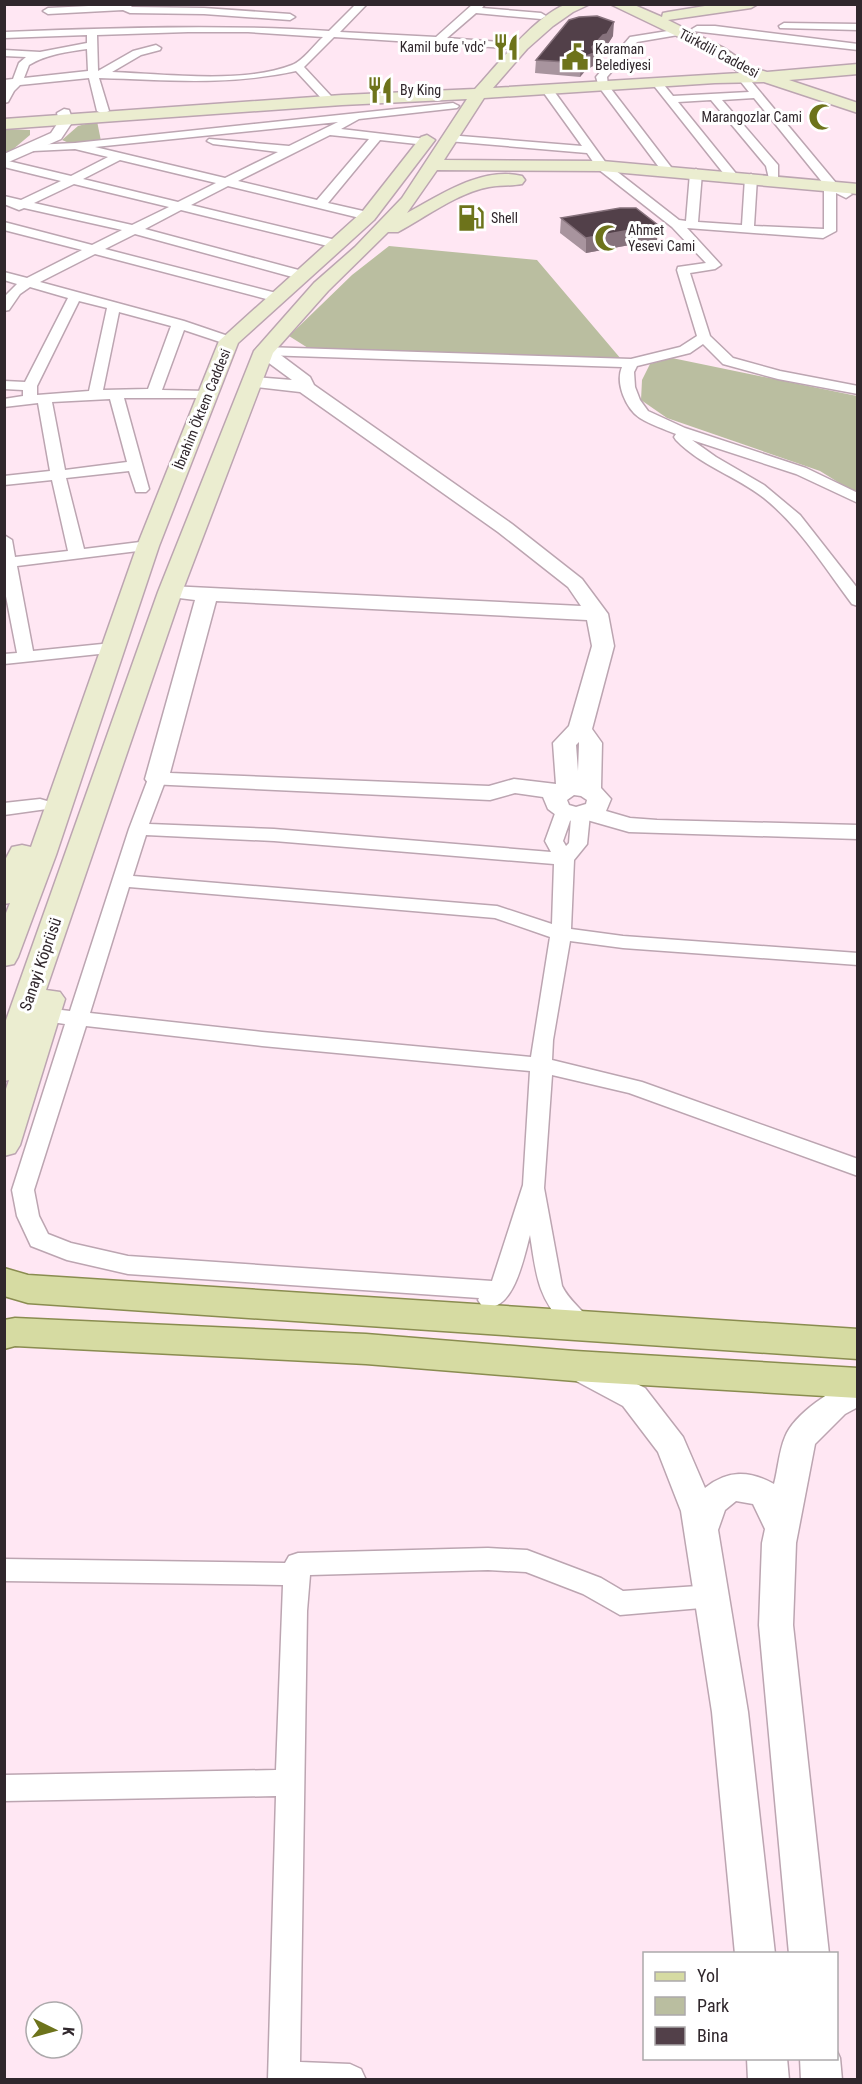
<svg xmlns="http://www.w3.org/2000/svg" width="862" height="2084" font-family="'Roboto Condensed',sans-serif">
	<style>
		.green { fill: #babea0 }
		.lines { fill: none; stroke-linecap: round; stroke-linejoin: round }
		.minor-casing { stroke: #bca5b1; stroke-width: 3 }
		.tertiary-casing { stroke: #bca5b1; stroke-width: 3 }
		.secondary-casing { stroke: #bca5b1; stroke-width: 3 }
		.primary-casing { stroke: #8a8c50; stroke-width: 3 }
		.minor { fill: #fff; fill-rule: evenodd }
		.tertiary { fill: #fff; fill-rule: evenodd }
		.secondary { fill: #ebedd0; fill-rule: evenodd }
		.primary { fill: #d6dba2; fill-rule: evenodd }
		.wall { fill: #a8949e }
		.shaded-wall { fill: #86727c }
		.building { fill: #524049; stroke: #86727c; stroke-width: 1.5 }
		.labels { text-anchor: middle; stroke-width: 6; stroke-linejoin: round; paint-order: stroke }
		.far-poi-label { font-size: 14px; fill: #30272c; stroke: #fff; text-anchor: start }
		.far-street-label { font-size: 14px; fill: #30272c; stroke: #fff }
		.street-label { font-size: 16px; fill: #30272c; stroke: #fff }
	</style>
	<rect width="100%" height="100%" fill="#ffe7f3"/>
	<path class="green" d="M97,121L101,141L69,143L62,140L78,126Z
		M5,129L30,130V135L11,151L5,152Z
		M389,246L537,260L621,359L308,348L289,336L352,275Z
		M672,358L857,396V494L820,471L667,418L641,400L642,380L650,364Z"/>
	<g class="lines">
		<defs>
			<path id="minor" d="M129,4L132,7L204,8L290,14L295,17L290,20L204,14L130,13L123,10L48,14L43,11L48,8Z
				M356,4H367L340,32L436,37L473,4H485L482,8L541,13L546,16L541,19L476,13L447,38L526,44L527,46L522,49L334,37L304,67L331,96L325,99L321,98L296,71C227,86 169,80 99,78L109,111L103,114L97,111L89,78L20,85L14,91L8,102L4,103V80L13,79L19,63L26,57L4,56V50L40,52L87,43V35L4,38V32C113,28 220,24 329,31ZM188,32H248L323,37C314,45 303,61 292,65C244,84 164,74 112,72L141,55L160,50L161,48L156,45L133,51L98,71L97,35ZM87,49L88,71L24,78L29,65C47,54 67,52 87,49Z
				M784,23L858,24V30L780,28L779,26Z
				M697,26H715L858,44V50L693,31L692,29Z
				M680,29L685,32L684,34L637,42L607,77L608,85L674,171L668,175L664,174L599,87L596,77L630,37Z
				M742,74L746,75L836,183L852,194L846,198L836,193V231L823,238L687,228L721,265L715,269L690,273L710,336L733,358L780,371L858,386V394L778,379L723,364L703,344L690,353L637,366L634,372L635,387L640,400L648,411L685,428L806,468L858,493V503L796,474L692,440L716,457L764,485L800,515L858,589V606L852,604C825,568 800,527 764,498C736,476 701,466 676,440L674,437L676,434C664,429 651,425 640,418C626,409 615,383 622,367L264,355L257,351L264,347L631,359L680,347L697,336L677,270L678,267L706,263L672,227L598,169L587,153L448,141L442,138L448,135L582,146L541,89L547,86L551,87L606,163L679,220L686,221L690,173L696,169L702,173L698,222L742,225L745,178L751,174L757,178L754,226L824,229V191L827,188L754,98L722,100L778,165V183H770L766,166L711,100L678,102L738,176L732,180L728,179L651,82L656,79L660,80L673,96L749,92L737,77Z
				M453,103L459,106L457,108L359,119L341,129L426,139L432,142L426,145L380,140L328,203L372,213L374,216L372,219L368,220L228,186L191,205L340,241L342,244L340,247L336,248L181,210L145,229L306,272L307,275L306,278H296L135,234L105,249L280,294L282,297L280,300H270L95,254L40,282L184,321L234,338L236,341L229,345L184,330L162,390L207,391L214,395L212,398H124L149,489L146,492H136L129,471L66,478L84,549L148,541L156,546L154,549L17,566L33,651L112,643L120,648L118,652L4,664V654L17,653L4,586V535L12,540L15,557L68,551L52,480L4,485V476L50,471L38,403L4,407V399L23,396V390L4,389V381L25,382L68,298L30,287L20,294L9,310L4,311V297L17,284L4,280V272L27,278L82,250L4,230V222L92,245L122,230L24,208L19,210L4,204V196L21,200L61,181L4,167V160L71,176L108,157L75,149L33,151L27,148L33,145L75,143ZM338,122L289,146L209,139L207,141L213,144L278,152L225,178L95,147ZM330,135L369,139L317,200L238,181ZM120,160L216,183L178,202L83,179ZM74,184L169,207L132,225L34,203ZM79,301L107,308L89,391L37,395V386ZM119,312L171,326L148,389L103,390ZM110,399L127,462L65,470L52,402Z
				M157,774L163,775L166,779L149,824L274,829L551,852L545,841L557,808H571L573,812L581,808L588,810L590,814L587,844L574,860L571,929L623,936L858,953V965L623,948L570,941L553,1040L552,1060L642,1082L858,1159V1176L629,1093L552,1075L544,1188L562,1286C571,1304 585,1310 593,1326L589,1332C578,1336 573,1333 565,1325C537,1298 536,1272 530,1235C524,1257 513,1316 482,1306L478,1300L479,1298L128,1274L67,1260L31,1246L17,1216L12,1190L65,1024L38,1020L35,1015L38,1010L45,1008L70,1011L129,829L148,779L151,775ZM571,818L569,843L566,846L563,841ZM146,835L274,841L554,864L552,924L497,906L133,876ZM129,887L495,918L550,937L531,1057L262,1032L90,1013ZM86,1026L262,1046L530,1071L523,1185L492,1281L128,1256L71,1243L48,1234L39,1216L34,1190Z
				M40,799L47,801L49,805L47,809L4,815V803Z
				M488,1548L527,1550L601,1578L623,1591L713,1585L722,1588L726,1596L722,1604L713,1607L620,1615L583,1594L526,1572L488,1570L310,1575L307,1611L300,2062L350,2064L361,2069L366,2080H268L276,1796L4,1801V1775L276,1770L283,1585L4,1581V1559L285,1563L289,1556L298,1553Z"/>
			<path id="tertiary" d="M64,109L69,110L73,121L61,139L4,164V154L51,133L59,121L57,113Z
				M264,346L270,347L310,377L314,385L512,524L582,579L608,614L614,646L592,729L602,743L601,788L611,799L606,811L630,818L657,820L858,825V839L629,832L587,820L576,822L560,818L548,809L543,797L515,793L490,800L149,784L145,779L195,600L163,596L160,592L163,588L170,586L581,606L568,587L498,532L300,392L247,386L244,382L247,378L253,377L292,380L258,355L255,351L258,347ZM216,601L587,620L592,646L569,726L553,743L556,784L514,779L489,786L170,773ZM579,742V744L578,771L576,745ZM574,795L581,796L587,800L586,804L576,807L569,805L567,800Z
				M576,1354L645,1388L683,1437L705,1488C727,1470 749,1470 774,1484C778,1469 779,1451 785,1437C794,1414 834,1387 858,1380V1407L845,1414L815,1444L796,1543L793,1625L829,1954H789L759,1625L762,1543L765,1529L753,1504L736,1501L725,1510L718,1530L748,1712L775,1954H735L712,1712L681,1511L658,1452L623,1406L565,1375L560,1366L565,1357Z
				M836,2049L840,2058L842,2080H801L800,2058H836Z
				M747,2058H787L789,2080H748Z"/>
			<path id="secondary" d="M567,4H590L573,12L553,26L527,49L493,88L740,73L714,54L610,4H632L662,17L663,13L668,12L717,4H758L751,8L668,20L724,48L753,68L767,72L858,64V74L789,80L858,103V113L764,82L715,83L484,98L444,160L602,161L858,184V194L602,171L437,170L407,213C440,195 482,166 522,176L525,180L522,184C511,186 500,185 489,187C457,193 426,217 398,232H388L328,291L273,353L182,592L46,990L60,992L65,999L20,1145L15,1153L4,1156V1095L9,1080L4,1081V1026L158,592L254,351L314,283L355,247L402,198L467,99L342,105L4,129V119L342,95L475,89C497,65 536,15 567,4Z
				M427,135L435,140L374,220L238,343L159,546L56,855L18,957L14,964L4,966V918L10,903L4,904V862L12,847L22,845L31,847L137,546L219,341L362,212L421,137Z"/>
			<path id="primary" d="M4,1268L28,1275L858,1329V1359L28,1303L4,1296Z
				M15,1318L366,1334L575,1351L858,1368V1398L575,1381L366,1364L15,1346L4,1349V1320Z"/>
		</defs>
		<use href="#minor" class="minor-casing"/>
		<use href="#tertiary" class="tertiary-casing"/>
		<use href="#secondary" class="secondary-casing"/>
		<use href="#primary" class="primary-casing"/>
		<use href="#minor" class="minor"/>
		<use href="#tertiary" class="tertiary"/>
		<use href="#secondary" class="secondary"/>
		<use href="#primary" class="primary"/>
	</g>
	<path class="wall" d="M613,36L606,47L603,48L594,58L593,66L586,70L580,77L535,73L536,60Z
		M561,218L658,225L657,240L586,253L560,233Z"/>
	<path class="shaded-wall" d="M614,22L613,36L606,47L603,48L594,58L593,66L586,70L580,77L581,63L592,47Z
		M658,225L657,240L586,253V238Z"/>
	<path class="building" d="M597,16L614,22L607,34L603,35L592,47L594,53L586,56L581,63L536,60L569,20L579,17Z
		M620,208H636L658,225L586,238L561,218Z"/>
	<defs>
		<symbol id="restaurant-bare" viewBox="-9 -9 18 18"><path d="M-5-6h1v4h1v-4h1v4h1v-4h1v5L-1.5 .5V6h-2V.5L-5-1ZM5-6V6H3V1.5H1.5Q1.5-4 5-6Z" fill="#6d731b" stroke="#fff" stroke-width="2.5" paint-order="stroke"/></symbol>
		<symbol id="civic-bare" viewBox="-9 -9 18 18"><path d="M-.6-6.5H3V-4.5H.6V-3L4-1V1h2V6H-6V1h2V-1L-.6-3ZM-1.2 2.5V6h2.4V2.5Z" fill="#6d731b" stroke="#fff" stroke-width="2.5" paint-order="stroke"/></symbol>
		<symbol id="mosque-bare" viewBox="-9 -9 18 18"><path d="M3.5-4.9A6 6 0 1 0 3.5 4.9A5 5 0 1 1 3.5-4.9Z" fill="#6d731b" stroke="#fff" stroke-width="2.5" paint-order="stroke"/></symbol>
		<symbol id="fuel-bare" viewBox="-9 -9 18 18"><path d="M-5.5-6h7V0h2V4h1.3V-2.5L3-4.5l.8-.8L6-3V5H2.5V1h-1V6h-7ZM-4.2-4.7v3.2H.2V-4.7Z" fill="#6d731b" stroke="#fff" stroke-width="2.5" paint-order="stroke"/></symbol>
	</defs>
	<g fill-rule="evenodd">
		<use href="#restaurant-bare" x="487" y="28" width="38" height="38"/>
		<use href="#civic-bare" x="556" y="38" width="38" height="38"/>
		<use href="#restaurant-bare" x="361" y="71" width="38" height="38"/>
		<use href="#mosque-bare" x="803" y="98" width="38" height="38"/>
		<use href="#fuel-bare" x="452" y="199" width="38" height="38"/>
		<use href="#mosque-bare" x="589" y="219" width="38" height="38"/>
	</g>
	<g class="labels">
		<g class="far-poi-label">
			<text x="486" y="52" text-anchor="end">Kamil bufe 'vdc'</text>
			<text x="595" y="54">Karaman<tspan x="595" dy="16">Belediyesi</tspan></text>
			<text x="400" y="95">By King</text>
			<text x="802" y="122" text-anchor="end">Marangozlar Cami</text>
			<text x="491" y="223">Shell</text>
			<text x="628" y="235">Ahmet<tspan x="628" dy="16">Yesevi Cami</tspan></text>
		</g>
		<g class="far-street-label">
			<text transform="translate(719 53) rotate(28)" y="5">Türkdili Caddesi</text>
			<text transform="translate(202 409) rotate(-68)" y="5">İbrahim Öktem Caddesi</text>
		</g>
		<g class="street-label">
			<text transform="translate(40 964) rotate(-71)" y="6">Sanayi Köprüsü</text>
		</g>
	</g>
	<rect width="862" height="2084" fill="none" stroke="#30272c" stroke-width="12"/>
	<rect x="643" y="1952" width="195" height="108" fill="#ffffff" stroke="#aca9ab" stroke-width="1.5"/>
	<rect x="655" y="1972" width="30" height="9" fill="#d6dba2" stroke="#aca9ab" stroke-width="1.5"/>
	<text x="697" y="1982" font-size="18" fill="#30272c">Yol</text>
	<rect x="655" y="1997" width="30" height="18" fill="#babea0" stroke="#aca9ab" stroke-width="1.5"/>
	<text x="697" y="2012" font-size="18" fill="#30272c">Park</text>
	<rect x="655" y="2027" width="30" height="18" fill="#524049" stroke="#aca9ab" stroke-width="1.5"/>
	<text x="697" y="2042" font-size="18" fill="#30272c">Bina</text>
	<g transform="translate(54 2030) rotate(95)"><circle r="28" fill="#ffffff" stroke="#aca9ab" stroke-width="1.5"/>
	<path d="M0-4.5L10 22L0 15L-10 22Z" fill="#6d731b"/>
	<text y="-9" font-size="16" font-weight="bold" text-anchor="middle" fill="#30272c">K</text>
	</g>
</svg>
